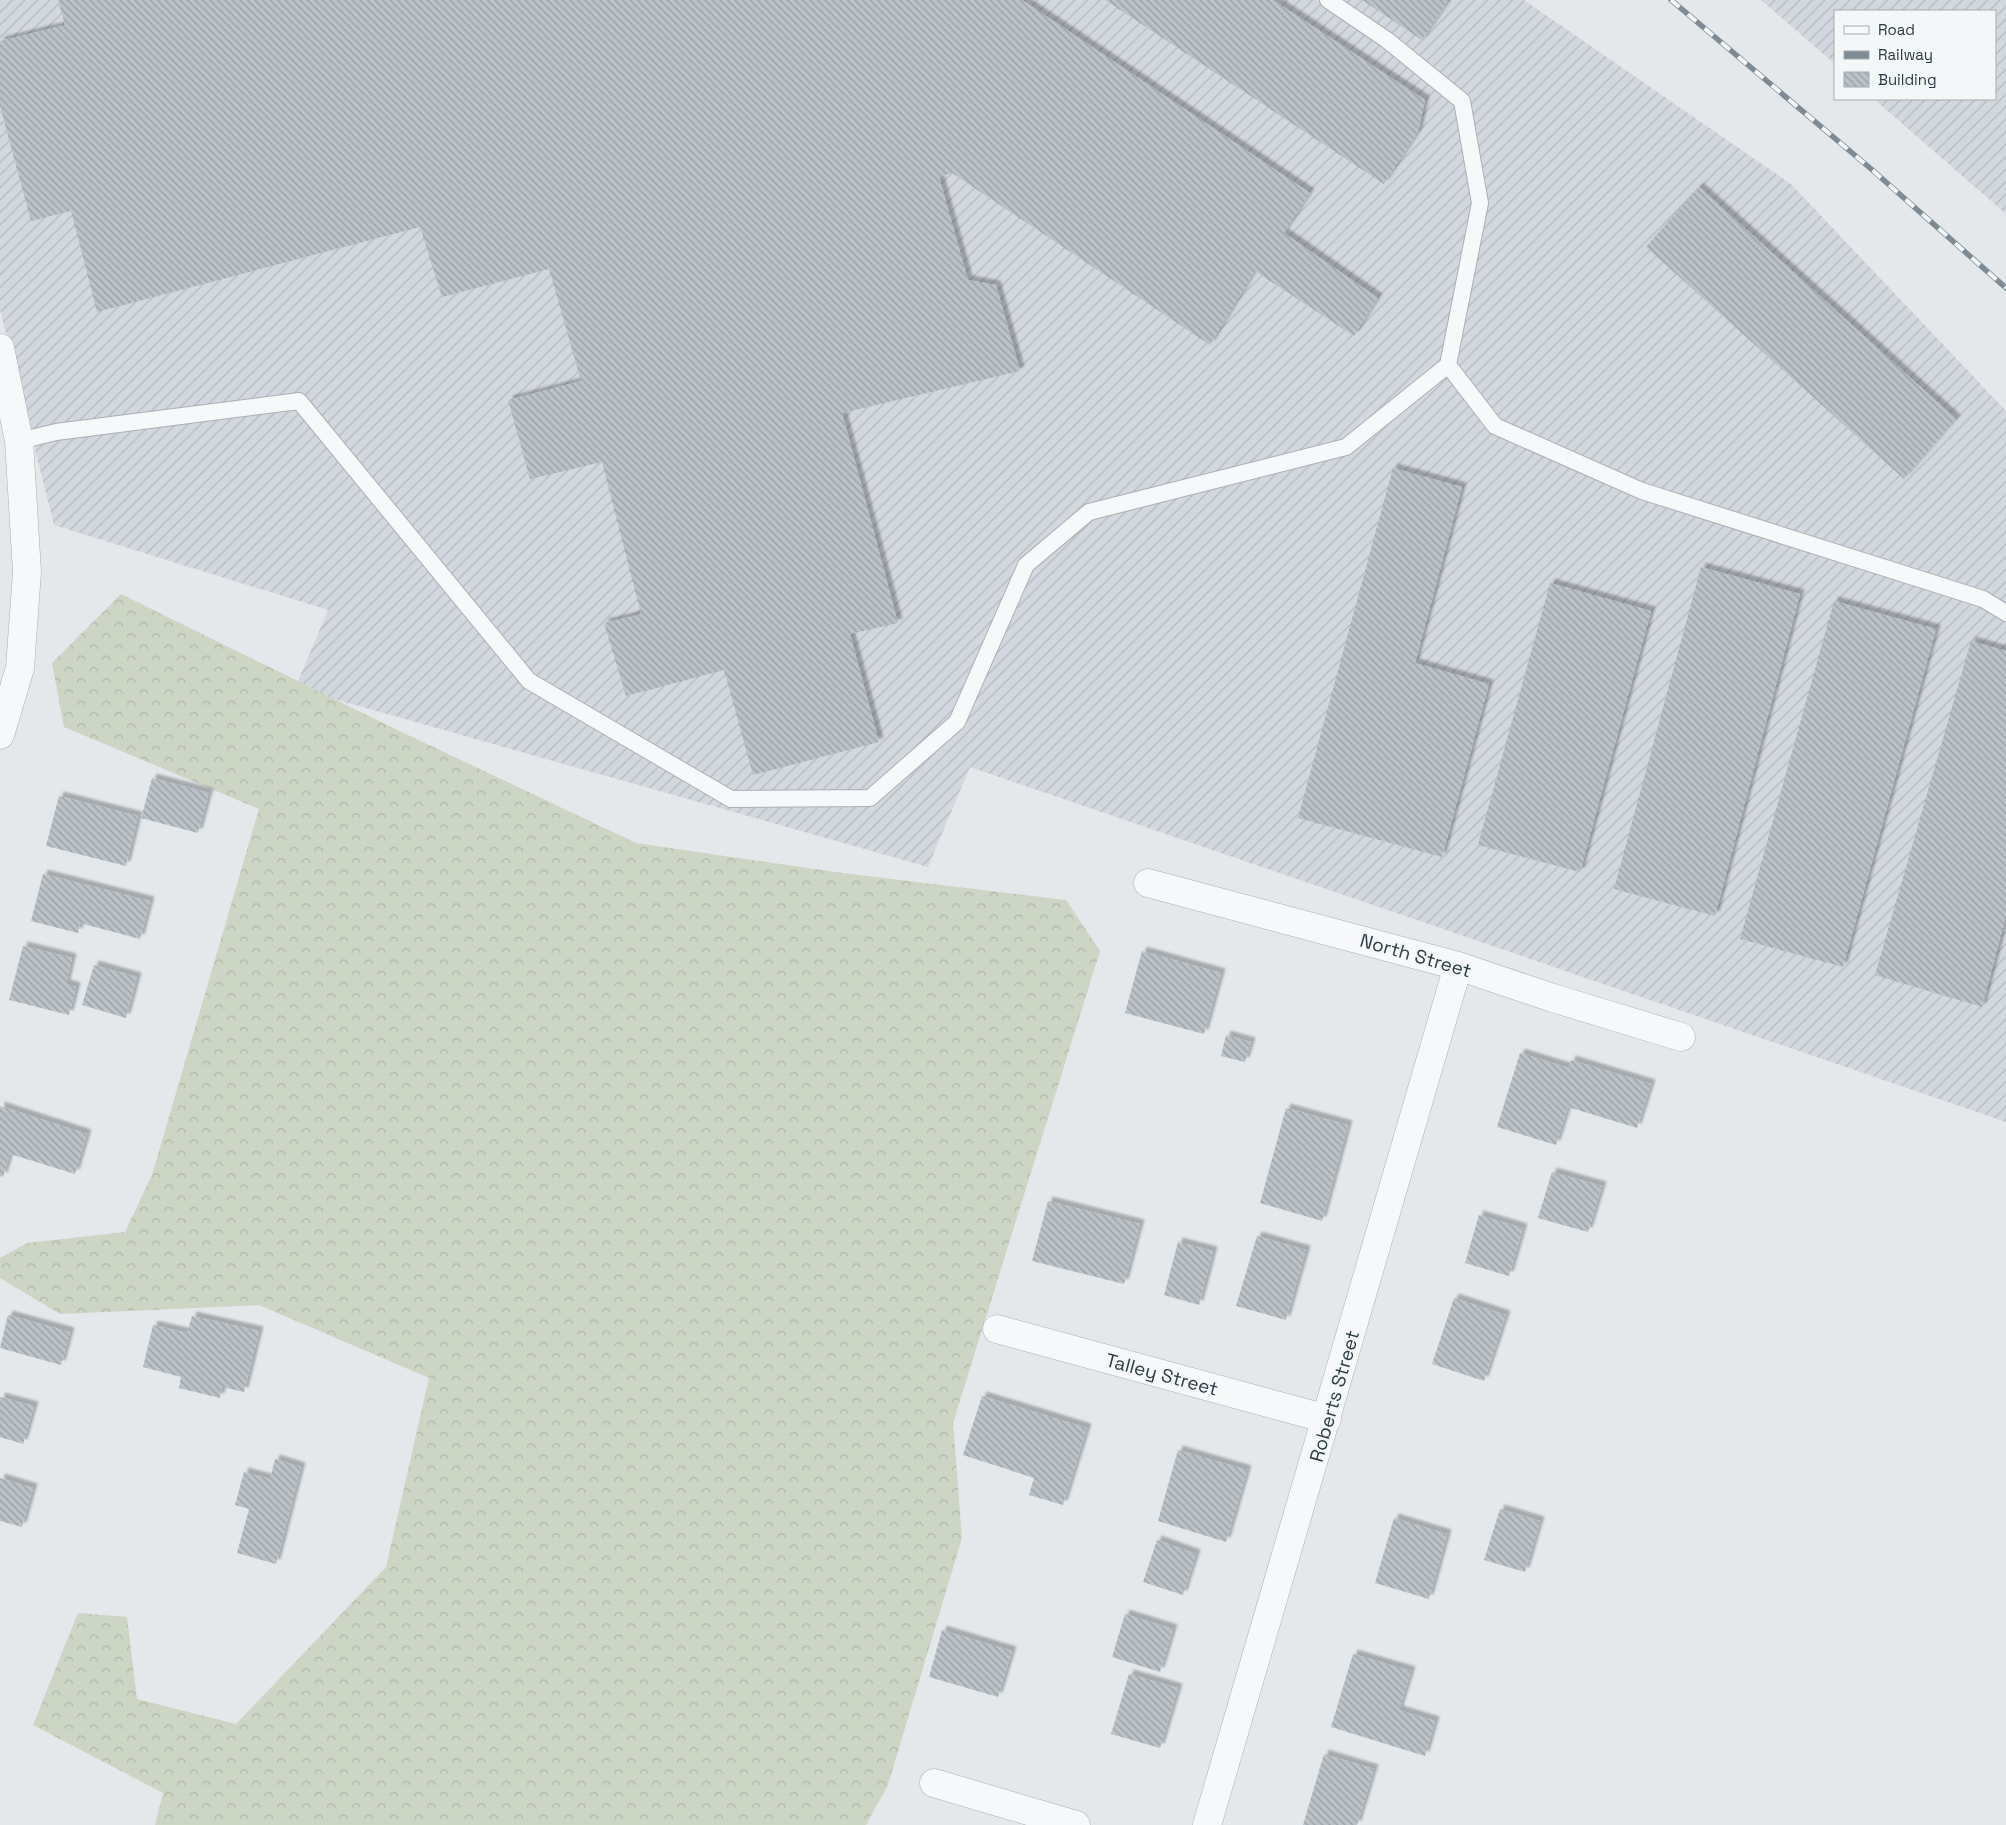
<svg xmlns="http://www.w3.org/2000/svg" width="2006" height="1825" font-family="'Space Grotesk',sans-serif">
	<style>
		.industrial { fill: url(#industrial-furrows) }
		.forest { fill: url(#forest-crowns) }
		.building { fill: url(#building-back-hatch); filter: url(#shadow) }
		.lines { fill: none; stroke-linecap: round; stroke-linejoin: round }
		.lane-casing { stroke: #a9b0b5; stroke-width: 18 }
		.street-casing { stroke: #a9b0b5; stroke-width: 29 }
		.lane { stroke: #f7f8f9; stroke-width: 16 }
		.street { stroke: #f7f8f9; stroke-width: 28 }
		.rail-casing { stroke: #7e8b94; stroke-width: 5.5 }
		.rail { stroke: #f4f7f8; stroke-width: 4; stroke-dasharray: 11; stroke-linecap: butt }
		.labels { text-anchor: middle; stroke-width: 4; stroke-linejoin: round; paint-order: stroke }
		.street-label { font-size: 19px; fill: #2c3a43; stroke: #f4f7f8 }
	</style>
	<defs>
		<pattern id="industrial-furrows" width="10" height="10" patternUnits="userSpaceOnUse" patternTransform="scale(1.25)"><rect width="10" height="10" fill="#d2d8dd"/><path d="M-1 1l2-2M0 10L10 0M9 11l2-2" fill="none" stroke="#b4babf"/></pattern>
		<pattern id="forest-crowns" width="20" height="18" patternUnits="userSpaceOnUse" patternTransform="scale(1.25)"><rect width="20" height="18" fill="#cdd5c5"/><path d="M2 6a3 3 0 1 1 6 0M12 15a3 3 0 1 1 6 0" fill="none" stroke="#b0b8aa"/></pattern>
		<pattern id="building-back-hatch" width="6" height="6" patternUnits="userSpaceOnUse" patternTransform="scale(1.25)"><rect width="6" height="6" fill="#bbc3c8"/><path d="M-1 5l2 2M0 0l6 6M5-1l2 2" fill="none" stroke="#989fa4"/></pattern>
		<filter id="shadow"><feDropShadow dx="4.5" dy="-4.5" stdDeviation="1" flood-color="#0004"/></filter>
	</defs>
	<rect width="100%" height="100%" fill="#e4e8eb"/>
	<path class="industrial" d="M0,0H1524L1791,184L2006,411V1122L970,767L928,867L295,688L328,610L54,525L0,310Z
		M1761,0H2006V214L1874,99H1995V11H1835V64Z"/>
	<path class="forest" d="M121,594L387,725L636,843L842,873L1066,900L1100,951L953,1423L962,1538L888,1785L866,1825H155L163,1793L33,1725L78,1613L127,1617L137,1699L236,1724L386,1567L429,1378L259,1305L60,1314L0,1278V1258L27,1243L125,1232L152,1175L259,809L64,727L52,663Z"/>
	<path class="building" d="M58,0H1022L1310,193L1284,233L1378,298L1354,336L1255,271L1210,345L952,173L939,177L968,280L996,285L1020,371L842,413L898,623L850,634L879,742L753,775L724,670L626,696L604,623L641,614L602,462L530,479L508,400L581,381L549,269L442,297L420,227L97,312L71,211L31,221L0,106V41L65,25Z
		M1105,0H1273L1425,100L1418,132L1384,184Z
		M1362,0H1449L1422,40Z
		M1699,187L1956,419L1904,479L1646,247Z
		M1393,468L1462,487L1415,663L1489,684L1442,857L1298,818Z
		M1701,567L1800,594L1715,916L1614,889Z
		M1550,583L1651,611L1580,872L1478,845Z
		M1834,601L1936,629L1843,967L1740,939Z
		M1971,641L2006,651V916L1982,1007L1875,975Z
		M152,778L209,793L198,833L141,818Z
		M59,796L138,816L126,866L46,846Z
		M43,874L150,901L140,939L80,923L78,933L31,921Z
		M23,946L72,958L66,984L76,987L69,1015L9,1000Z
		M1142,951L1221,973L1204,1034L1125,1013Z
		M94,965L137,977L126,1018L82,1005Z
		M1226,1035L1251,1042L1245,1062L1221,1056Z
		M1520,1053L1569,1068L1571,1060L1651,1084L1637,1128L1568,1107L1556,1145L1497,1127Z
		M0,1106L87,1134L75,1174L10,1154L3,1177L0,1176Z
		M1286,1108L1348,1125L1322,1221L1260,1203Z
		M1552,1172L1602,1186L1588,1232L1538,1218Z
		M1048,1201L1140,1224L1124,1284L1032,1261Z
		M1479,1215L1523,1228L1509,1276L1465,1263Z
		M1257,1236L1306,1250L1286,1320L1236,1306Z
		M1178,1242L1213,1251L1199,1305L1164,1295Z
		M1454,1298L1506,1315L1484,1381L1432,1364Z
		M8,1315L70,1332L61,1365L0,1348Z
		M192,1316L259,1331L244,1392L222,1387L220,1398L179,1388L181,1377L143,1367L153,1325L187,1333Z
		M982,1396L1087,1428L1063,1505L1029,1495L1034,1478L963,1455Z
		M0,1397L34,1406L23,1444L0,1437Z
		M1178,1450L1247,1470L1226,1542L1158,1521Z
		M275,1459L301,1467L276,1564L237,1553L249,1509L235,1505L244,1472L270,1479Z
		M0,1478L33,1488L22,1527L0,1521Z
		M1500,1509L1540,1521L1525,1572L1484,1560Z
		M1394,1518L1447,1534L1429,1599L1375,1583Z
		M1157,1540L1196,1554L1183,1595L1143,1582Z
		M1125,1614L1173,1629L1160,1672L1112,1657Z
		M942,1630L1012,1651L998,1697L929,1677Z
		M1353,1654L1411,1671L1399,1710L1435,1721L1425,1756L1331,1727Z
		M1129,1674L1178,1688L1160,1748L1111,1734Z
		M1324,1754L1374,1769L1357,1825H1303Z"/>
	<g class="lines">
		<defs>
			<path id="lane" d="M1448,365L1495,426L1642,491L1983,599L2006,613
				M19,441L56,432L299,401L529,681L731,799L870,798L957,722L1026,565L1089,512L1346,447L1448,365L1480,203L1462,101L1387,40L1328,0"/>
			<path id="street" d="M0,348L19,441L27,572L20,668L0,735
				M1148,883L1458,966L1553,998L1681,1037
				M997,1329L1327,1419
				M934,1783L1076,1825
				M1207,1825L1458,966"/>
		</defs>
		<use href="#lane" class="lane-casing"/>
		<use href="#street" class="street-casing"/>
		<use href="#lane" class="lane"/>
		<use href="#street" class="street"/>
		<defs>
			<path id="rail" d="M1671,0L1870,168L2006,288"/>
		</defs>
		<use href="#rail" class="rail-casing"/>
		<use href="#rail" class="rail"/>
	</g>
	<g class="labels">
		<g class="street-label">
			<text transform="translate(1416 955) rotate(16)" y="7">North Street</text>
			<text transform="translate(1162 1374) rotate(15)" y="7">Talley Street</text>
			<text transform="translate(1334 1396) rotate(-74)" y="7">Roberts Street</text>
		</g>
	</g>
	<rect x="1834" y="10" width="162" height="90" fill="#f4f7f8" stroke="#a4abb0"/>
	<rect x="1844" y="26" width="25" height="8" fill="#f7f8f9" stroke="#a4abb0"/>
	<text x="1878" y="35" font-size="15" fill="#2c3a43">Road</text>
	<rect x="1844" y="51" width="25" height="8" fill="#7e8b94" stroke="#a4abb0"/>
	<text x="1878" y="60" font-size="15" fill="#2c3a43">Railway</text>
	<rect x="1844" y="72" width="25" height="15" fill="url(#building-back-hatch)" stroke="#a4abb0"/>
	<text x="1878" y="85" font-size="15" fill="#2c3a43">Building</text>
</svg>
